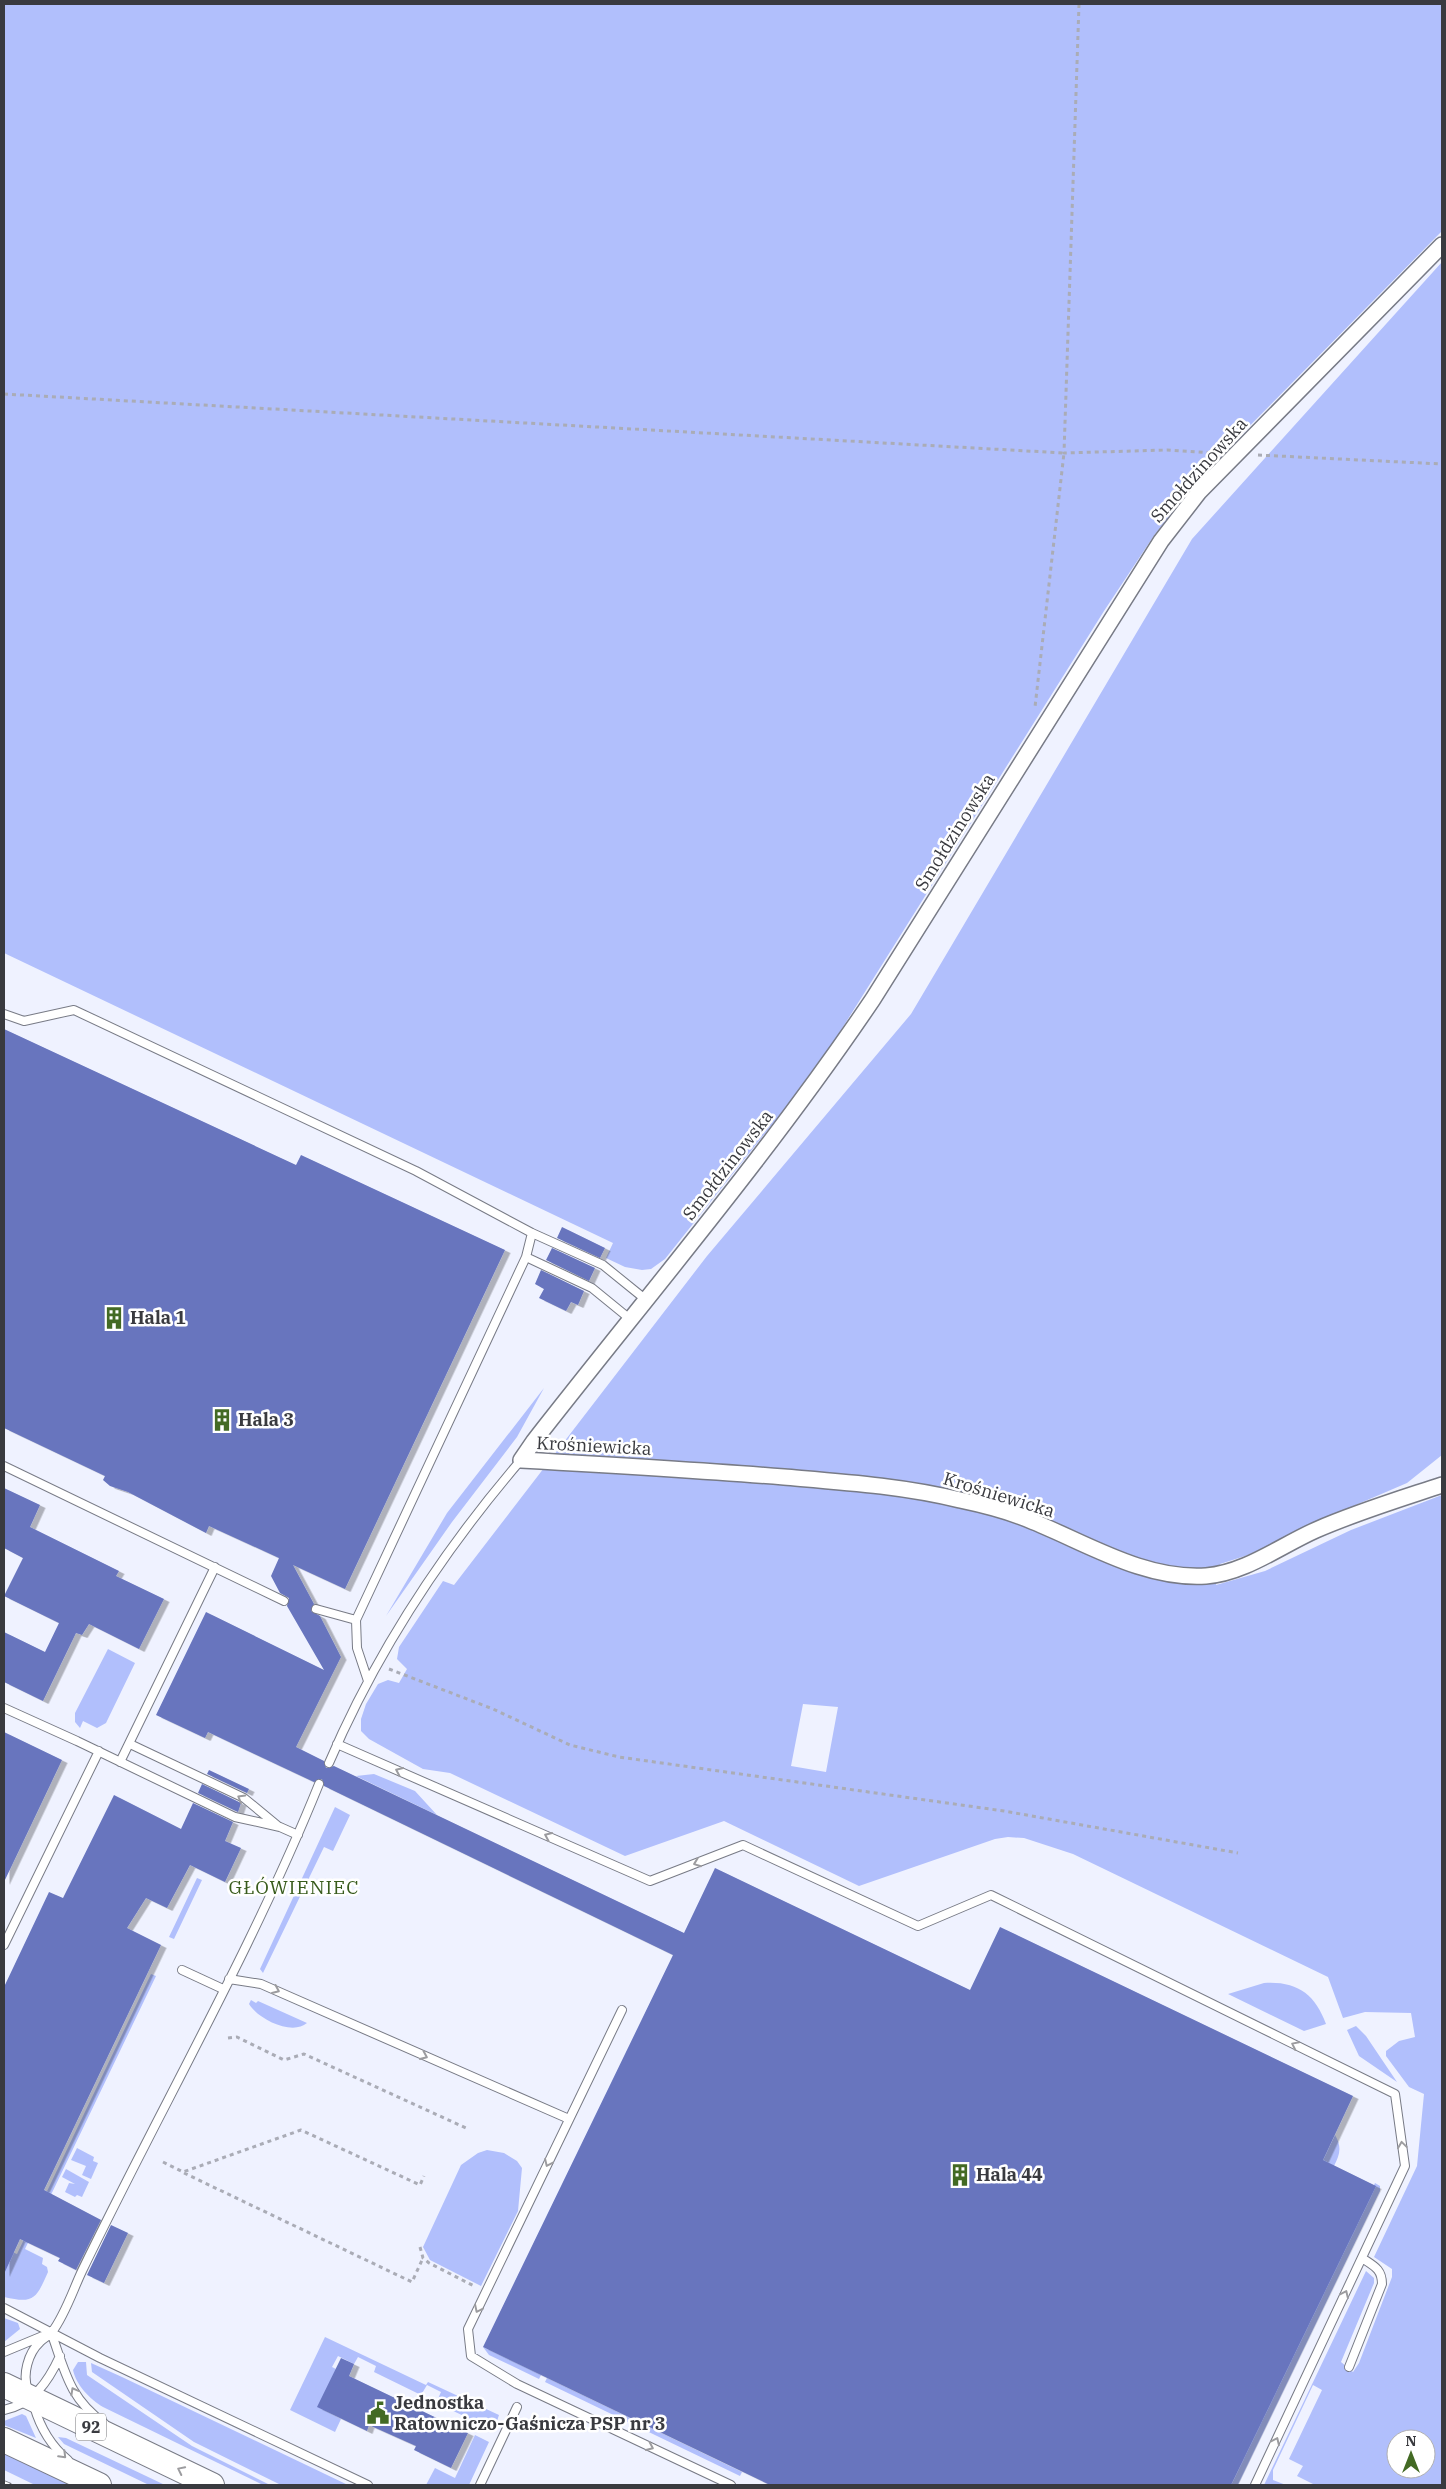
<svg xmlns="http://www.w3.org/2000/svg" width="1446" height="2489" font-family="'IBM Plex Serif',serif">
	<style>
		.green { fill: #b1bffc; fill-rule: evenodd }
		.building { fill: #6775be; filter: url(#shadow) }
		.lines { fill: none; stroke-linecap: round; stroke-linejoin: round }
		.lane-casing { stroke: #787b86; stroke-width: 10 }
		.street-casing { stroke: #787b86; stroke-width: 18 }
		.primary-casing { stroke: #787b86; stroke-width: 26 }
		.path { stroke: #aaacb6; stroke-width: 3; stroke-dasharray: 4 4; stroke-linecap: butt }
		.lane { stroke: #fff; stroke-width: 8 }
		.street { stroke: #fff; stroke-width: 15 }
		.primary { stroke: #fff; stroke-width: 24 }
		.rail-casing { stroke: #777880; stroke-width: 5.5 }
		.rail { stroke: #fff; stroke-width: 4; stroke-dasharray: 11; stroke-linecap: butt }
		.oneway { stroke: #9c9c9f }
		.labels { text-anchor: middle; stroke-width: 5; stroke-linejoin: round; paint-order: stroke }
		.shield { fill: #fff; stroke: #747579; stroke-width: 1 }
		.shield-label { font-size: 16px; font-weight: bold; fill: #393a3f }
		.street-label { font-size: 18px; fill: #393a3f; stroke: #fff }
		.poi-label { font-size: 18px; font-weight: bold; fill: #393a3f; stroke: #fff; text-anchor: start }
		.neighbourhood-label { font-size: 19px; letter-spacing: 1px; fill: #395c1d; stroke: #fff }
	</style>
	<defs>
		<filter id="shadow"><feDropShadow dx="5.5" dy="3" stdDeviation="0" flood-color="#0004"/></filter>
	</defs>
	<rect width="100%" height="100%" fill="#eff2ff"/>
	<path class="green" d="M4,4H1442V231L1213,463L1155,534L1104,611L836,1038L782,1112L665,1259L651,1269L642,1270L625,1267L606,1258L613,1243L4,953Z
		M1442,262V1455L1407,1483L1323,1519L1248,1555L1220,1564L1216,1585L1265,1571L1351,1530L1442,1495V2485H1315L1297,2476L1303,2466L1289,2459L1322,2390L1313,2385L1273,2470V2480L1286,2485H1264L1366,2271L1374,2278V2283L1341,2362L1353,2372L1359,2363L1392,2277V2269L1374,2257L1417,2166L1424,2094L1409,2087L1386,2056V2051L1399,2041L1415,2037L1411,2013L1365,2012L1343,2018L1328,1977L1073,1854L1024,1838L1008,1837L995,1839L859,1886L724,1821L625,1856L450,1773L423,1769L369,1739L361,1731V1719L366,1704L378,1684L388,1680L399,1683L407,1669L397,1659L399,1647L443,1581L454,1585L707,1256L911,1014L1192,539ZM803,1704L838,1707L826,1772L791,1766ZM1396,2439H1426V2469H1396Z
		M544,1388L517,1437L452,1522L386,1616L447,1513Z
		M108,1649L135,1663L106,1723L97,1728L83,1721L80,1728L75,1722V1713Z
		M374,1774L415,1791L437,1815L356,1776Z
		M335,1807L350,1815L333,1851L324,1847L263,1973L260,1969Z
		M197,1878L202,1880L174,1939L169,1937Z
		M151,1974L156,1976L25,2249L43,2258L42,2264L47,2267L48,2272C36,2299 34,2304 4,2297V2249L17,2254Z
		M1264,1983C1297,1981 1315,1994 1326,2024L1304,2031L1228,1994Z
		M251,2000L256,2003L258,2001L307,2023C292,2036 258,2019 249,2004Z
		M1356,2026L1366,2036L1397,2082L1359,2056L1347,2030Z
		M1335,2135C1342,2147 1340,2154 1334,2166L1323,2160Z
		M77,2148L94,2157L93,2161L98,2163L91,2179L82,2175L86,2166L71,2160Z
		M487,2150L504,2153L517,2161L522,2168L518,2211L481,2286L430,2260L423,2247L461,2165L478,2153Z
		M66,2169L89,2182L82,2197L77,2195L75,2197L65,2192L69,2183L75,2184L62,2177Z
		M1375,2183L1380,2186V2191L1238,2485H1231Z
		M4,2318L18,2323L20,2329L4,2342Z
		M325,2337L426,2385L428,2382L499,2415L494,2430L436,2403L441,2392L427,2385L421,2395L374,2372L376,2366L358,2357L354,2364L338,2356L332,2367L336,2369L318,2407L341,2419L335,2432L290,2410Z
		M483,2347L541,2375L539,2379L489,2355Z
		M78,2362H86L87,2375L192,2446L270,2485H263L103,2407C90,2399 76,2385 73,2370Z
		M91,2363L122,2377L348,2485H281L194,2442L92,2372Z
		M547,2378L742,2472L740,2476L545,2382Z
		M22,2414L26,2416L36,2438L4,2425V2421Z
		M475,2435L489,2442L469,2485H426L435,2468L455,2478Z
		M58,2437L66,2438L165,2485H149L64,2444Z
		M4,2451L74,2485H35L4,2470Z"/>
	<path class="building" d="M4,1029L296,1165L301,1155L505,1250L345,1589L293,1565L314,1604L311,1611L320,1616L341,1657L296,1747L324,1761L326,1768L334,1766L684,1933L715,1868L970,1990L1000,1927L1353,2096L1323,2160L1376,2186L1231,2485H770L483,2347L673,1955L324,1786L322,1779L314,1782L208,1732L205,1738L156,1715L206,1612L324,1670L287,1606L289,1598L280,1593L271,1576L279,1558L209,1526L206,1533L128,1492L110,1486L103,1480L105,1476L4,1428Z
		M562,1227L605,1248L600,1258L557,1238Z
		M552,1248L595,1268L589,1281L546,1260Z
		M541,1270L584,1291L578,1305L571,1302L566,1311L539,1298L544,1289L535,1284Z
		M4,1488L40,1505L30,1527L119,1571L116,1576L164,1599L139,1649L89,1624L82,1635L76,1633L43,1701L4,1682V1632L45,1652L59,1623L4,1596L23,1558L4,1548Z
		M4,1732L62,1760L4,1882Z
		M209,1770L249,1789L247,1793L207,1774Z
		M202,1784L241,1803L238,1812L198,1793Z
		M114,1795L181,1829L193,1803L233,1822L225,1841L241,1848L225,1882L190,1865L167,1908L146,1898L127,1928L161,1945L44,2190L101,2220L76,2270L58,2261L60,2258L20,2239L4,2274V1987L49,1892L63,1898Z
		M111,2225L128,2233L104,2283L87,2275Z
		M341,2358L354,2364L349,2376L468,2433L451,2468L414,2450L416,2446L369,2425L367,2431L317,2407Z"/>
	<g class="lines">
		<defs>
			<path id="lane" d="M4,1014L24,1021L74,1010L416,1171L532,1233L603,1265L645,1299
				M526,1257L592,1288L630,1319
				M4,1466L284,1601
				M316,1609L356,1620L526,1257L532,1233
				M356,1620L357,1648L368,1681
				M4,1708L77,1741L235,1817L280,1827L298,1835
				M130,1744L244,1798L278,1826
				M337,1744L650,1881L743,1845L918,1926L991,1895L1395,2094L1405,2166L1255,2485
				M120,1762L215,1567
				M329,1763C376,1653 443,1551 521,1460
				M4,1945L99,1751
				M182,1970L223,1989
				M229,1979L261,1984L569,2119
				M622,2010L468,2329L471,2356L517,2384L731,2485
				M4,2308L100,2358L368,2485
				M51,2332C65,2371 69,2398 104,2423
				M4,2352L45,2335
				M1349,2367L1382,2284C1382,2269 1374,2266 1362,2258
				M28,2390C22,2375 28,2353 40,2342C44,2338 49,2336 52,2332C65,2315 73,2290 82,2271C160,2109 252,1950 319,1784
				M34,2406C40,2427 51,2446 68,2460
				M4,2410C33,2404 48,2382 60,2356
				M480,2485L517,2407"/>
			<path id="street" d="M1442,245L1199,492L1161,541L873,999C769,1153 648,1295 534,1441L521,1460C609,1465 697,1470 784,1477C843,1482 903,1486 960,1500C984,1505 1011,1512 1034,1522C1088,1544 1145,1580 1206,1576C1245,1573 1280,1546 1316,1530C1357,1512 1400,1499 1442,1485"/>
			<path id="primary" d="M4,2385L212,2485
				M4,2440L99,2485"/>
		</defs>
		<use href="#lane" class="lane-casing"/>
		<use href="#street" class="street-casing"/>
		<use href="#primary" class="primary-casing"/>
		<path class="path" d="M1079,4L1064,453L1167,450L1214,453
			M4,394L1064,453L1035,707
			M1258,455L1442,464
			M389,1669L493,1709L570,1745L619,1757L1004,1811L1238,1853
			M228,2038L237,2037L284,2060L304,2054L466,2128
			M163,2162L183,2172L301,2130L420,2185L424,2176
			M184,2173L412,2282L423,2258
			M420,2247L423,2258L429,2263L474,2286"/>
		<use href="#lane" class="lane"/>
		<use href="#street" class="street"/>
		<use href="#primary" class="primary"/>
		<defs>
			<path id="rail" d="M4,2483L9,2485"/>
		</defs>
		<use href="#rail" class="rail-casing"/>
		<use href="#rail" class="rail"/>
	</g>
	<defs><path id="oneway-chevron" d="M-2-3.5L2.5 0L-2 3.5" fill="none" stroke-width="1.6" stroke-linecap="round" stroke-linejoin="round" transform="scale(1.25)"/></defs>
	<g class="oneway">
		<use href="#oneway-chevron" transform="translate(399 1771) rotate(-156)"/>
		<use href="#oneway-chevron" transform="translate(241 1798) rotate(-150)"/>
		<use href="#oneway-chevron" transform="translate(548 1836) rotate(-156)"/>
		<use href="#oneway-chevron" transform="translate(697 1863) rotate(159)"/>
		<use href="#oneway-chevron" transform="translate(276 1990) rotate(24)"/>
		<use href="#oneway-chevron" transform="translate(1295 2045) rotate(-154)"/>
		<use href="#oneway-chevron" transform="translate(424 2056) rotate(24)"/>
		<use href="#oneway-chevron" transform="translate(1402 2145) rotate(-98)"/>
		<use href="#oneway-chevron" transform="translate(548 2163) rotate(115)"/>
		<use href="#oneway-chevron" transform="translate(1345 2294) rotate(-65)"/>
		<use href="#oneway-chevron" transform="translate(478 2309) rotate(116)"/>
		<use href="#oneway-chevron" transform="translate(74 2391) rotate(-119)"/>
		<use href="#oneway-chevron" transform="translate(1276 2441) rotate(-65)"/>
		<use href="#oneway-chevron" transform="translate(650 2447) rotate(25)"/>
		<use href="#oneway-chevron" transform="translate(63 2455) rotate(45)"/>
		<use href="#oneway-chevron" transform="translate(181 2470) rotate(-154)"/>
	</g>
	<defs>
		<symbol id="building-bare" viewBox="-9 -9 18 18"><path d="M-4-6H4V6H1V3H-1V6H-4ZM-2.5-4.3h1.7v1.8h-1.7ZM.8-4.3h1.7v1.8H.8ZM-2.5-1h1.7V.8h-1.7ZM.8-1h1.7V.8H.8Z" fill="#436a24" stroke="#fff" stroke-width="2.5" paint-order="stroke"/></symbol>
		<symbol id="civic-bare" viewBox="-9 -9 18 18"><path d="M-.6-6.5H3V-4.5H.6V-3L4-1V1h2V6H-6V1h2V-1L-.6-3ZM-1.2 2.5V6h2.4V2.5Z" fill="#436a24" stroke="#fff" stroke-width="2.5" paint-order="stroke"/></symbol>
	</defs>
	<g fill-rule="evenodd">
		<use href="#building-bare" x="98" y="1302" width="32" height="32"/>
		<use href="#building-bare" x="206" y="1404" width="32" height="32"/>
		<use href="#building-bare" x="944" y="2159" width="32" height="32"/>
		<use href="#civic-bare" x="362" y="2397" width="32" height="32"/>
	</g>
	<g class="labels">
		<rect class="shield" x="76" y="2413.5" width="30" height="27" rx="4"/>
		<g class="shield-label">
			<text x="91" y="2433">92</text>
		</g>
		<g class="street-label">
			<text transform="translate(1199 470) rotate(-48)" y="6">Smołdzinowska</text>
			<text transform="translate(955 832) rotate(-58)" y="6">Smołdzinowska</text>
			<text transform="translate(728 1165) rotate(-52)" y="6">Smołdzinowska</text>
			<text transform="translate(594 1446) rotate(3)" y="6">Krośniewicka</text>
			<text transform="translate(999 1495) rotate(17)" y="6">Krośniewicka</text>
		</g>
		<g class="poi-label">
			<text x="130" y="1324">Hala 1</text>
			<text x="238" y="1426">Hala 3</text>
			<text x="976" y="2181">Hala 44</text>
			<text x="394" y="2409">Jednostka<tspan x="394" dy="21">Ratowniczo-Gaśnicza PSP nr 3</tspan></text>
		</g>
		<g class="neighbourhood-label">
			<text x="294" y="1894">GŁÓWIENIEC</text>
		</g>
	</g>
	<rect width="1446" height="2489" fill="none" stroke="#393a3f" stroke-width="10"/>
	<g transform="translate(1411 2454)"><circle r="24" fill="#ffffff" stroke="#b0b0b2"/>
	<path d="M0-4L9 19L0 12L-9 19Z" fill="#436a24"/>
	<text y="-8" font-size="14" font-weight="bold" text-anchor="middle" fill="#393a3f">N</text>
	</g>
</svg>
